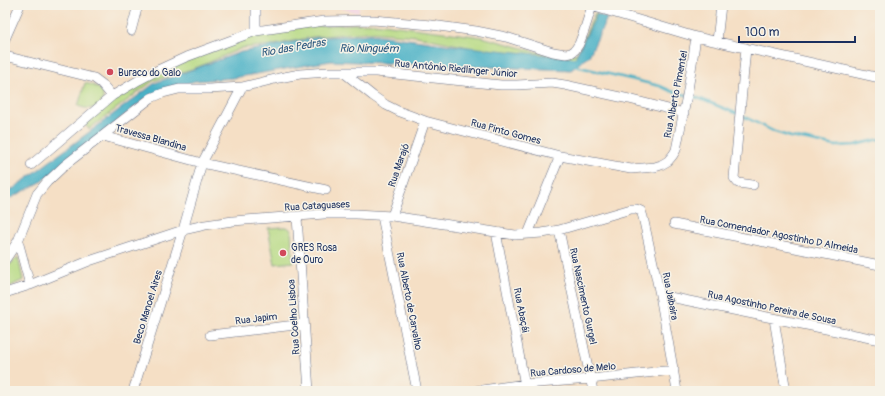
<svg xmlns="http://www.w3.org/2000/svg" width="885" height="396" font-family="Pangolin,sans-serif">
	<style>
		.built { fill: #f2cfe1 }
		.green { fill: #b5d981; stroke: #688470 }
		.water { fill: #48b1c6; stroke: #327092 }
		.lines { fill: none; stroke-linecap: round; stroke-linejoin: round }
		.stream { stroke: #48b1c6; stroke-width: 2.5 }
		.street-casing { stroke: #676d82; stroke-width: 10 }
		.street { stroke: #fff; stroke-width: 9 }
		.poi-dot { fill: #d1495b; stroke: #f7f3e8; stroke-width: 1.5 }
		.labels { text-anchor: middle; stroke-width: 3; stroke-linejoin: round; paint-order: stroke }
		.street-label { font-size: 10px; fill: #1b2f5e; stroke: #f7f3e8 }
		.poi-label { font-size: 10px; fill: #1b2f5e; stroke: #f7f3e8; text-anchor: start }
		.water-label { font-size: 11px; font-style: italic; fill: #28567d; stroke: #f7f3e8 }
	</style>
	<rect width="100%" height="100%" fill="#f7f3e8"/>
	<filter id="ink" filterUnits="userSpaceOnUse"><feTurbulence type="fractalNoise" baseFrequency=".025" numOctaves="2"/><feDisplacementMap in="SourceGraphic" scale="8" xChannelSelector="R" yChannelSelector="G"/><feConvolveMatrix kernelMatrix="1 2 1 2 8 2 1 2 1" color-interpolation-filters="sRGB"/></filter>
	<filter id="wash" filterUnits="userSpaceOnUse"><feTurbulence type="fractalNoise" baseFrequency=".012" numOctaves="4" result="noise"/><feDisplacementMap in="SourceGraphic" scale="16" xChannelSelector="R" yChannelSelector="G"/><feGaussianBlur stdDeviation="0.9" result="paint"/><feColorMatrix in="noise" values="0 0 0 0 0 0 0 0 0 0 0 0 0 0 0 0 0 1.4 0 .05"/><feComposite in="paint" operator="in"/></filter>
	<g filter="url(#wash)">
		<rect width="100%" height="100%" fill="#f5dfc5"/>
		<path class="built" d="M330,5H360L358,13Z"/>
		<path class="green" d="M595,13L601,16L597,32L571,64L513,60L464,46L416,36L368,32L312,37L274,45L242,48L198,67L153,81L89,129L81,121L149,76L257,33L312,26L374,23L482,37L537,52L566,56L577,53Z
			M85,83C89,84 94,85 98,88C106,94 104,105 94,108C88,109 83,108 78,106Z
			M283,227H287L291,230L293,262L275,264L268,228Z
			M18,257L23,280L5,289V269Z"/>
		<path class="water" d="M597,14L607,18L589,56L571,70L331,61L233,78L195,81L150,95L41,182L5,201V192L10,191L155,83L241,52L315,38L370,34L458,46L575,58Z"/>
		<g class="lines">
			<path class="stream" d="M575,66L660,86L671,91L698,98L738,114
				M743,116L775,132L791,137L812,141L836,146L855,145L880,139"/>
		</g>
	</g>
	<g filter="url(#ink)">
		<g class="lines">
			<defs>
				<path id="street" d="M256,5V31
					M588,5L696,37L880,78
					M131,31L138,5
					M5,39L20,5
					M717,41L721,5
					M746,48L734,178L738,183L753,185
					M5,56L94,78L102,84L112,96
					M343,72L373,96L386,105L398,111L425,121L560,156L631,169L655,167L661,165L668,161L673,155L676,150L688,90L696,37
					M103,136L202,163L326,190
					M31,165L112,96L139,80L160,69L186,57L256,31L324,21L373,20L431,25L476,31L506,37L553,52L566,54L571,53L575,50L579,44L584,31L592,6
					M382,216L417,391
					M392,216L425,121
					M297,217L309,391
					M674,224L880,265
					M559,230L593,391
					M496,232L526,391
					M528,234L560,156
					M5,260L18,241
					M30,285L18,241L37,194L47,182L65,165L151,98L163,93L179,89H209L242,87
					M5,293L30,285L89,261L183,230L205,225L233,221L324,214H356L392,216L515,235L542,233L559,230L631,209H636L641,211L643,217L660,295L677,391
					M660,295L880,340
					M774,319L786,391
					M210,335L304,324
					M133,391L183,230L202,163L242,87L279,78L300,74L328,72H376L501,85H517L552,83L565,85L629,99L684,113
					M475,391L525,384L590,379L674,370"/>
			</defs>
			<use href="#street" class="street-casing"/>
			<use href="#street" class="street"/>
		</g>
	</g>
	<g class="poi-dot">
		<circle cx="110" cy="72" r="4"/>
		<circle cx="283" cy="253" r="4"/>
	</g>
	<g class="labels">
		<g class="street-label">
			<text transform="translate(456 68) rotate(5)" y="4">Rua Antônio Riedlinger Júnior</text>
			<text transform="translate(675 94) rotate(-79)" y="4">Rua Alberto Pimentel</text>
			<text transform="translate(506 131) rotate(15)" y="4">Rua Pinto Gomes</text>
			<text transform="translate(151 137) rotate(16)" y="4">Travessa Blandina</text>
			<text transform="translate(398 165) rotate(-71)" y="4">Rua Marajó</text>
			<text transform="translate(317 205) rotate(-3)" y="4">Rua Cataguases</text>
			<text transform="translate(779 234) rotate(11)" y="4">Rua Comendador Agostinho D Almeida</text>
			<text transform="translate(584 296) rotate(78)" y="4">Rua Nascimento Gurgel</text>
			<text transform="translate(671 296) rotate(79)" y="4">Rua Jaibaira</text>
			<text transform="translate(410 301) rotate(79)" y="4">Rua Alberto de Carvalho</text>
			<text transform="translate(147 307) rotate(-73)" y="4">Beco Manoel Aires</text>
			<text transform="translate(772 307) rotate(12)" y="4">Rua Agostinho Pereira de Sousa</text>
			<text transform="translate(522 310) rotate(79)" y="4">Rua Abaçái</text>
			<text transform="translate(293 317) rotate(-94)" y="4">Rua Coelho Lisboa</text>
			<text transform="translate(256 318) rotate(-7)" y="4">Rua Japim</text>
			<text transform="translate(573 369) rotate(-5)" y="4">Rua Cardoso de Melo</text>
		</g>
		<g class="poi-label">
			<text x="118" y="76">Buraco do Galo</text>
			<text x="291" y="251">GRES Rosa<tspan x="291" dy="12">de Ouro</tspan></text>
		</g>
		<g class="water-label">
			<text transform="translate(293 47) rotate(-10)" y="4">Rio das Pedras</text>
			<text x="369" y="52">Rio Ninguém</text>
		</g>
	</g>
	<rect width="885" height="396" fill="none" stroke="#f7f3e8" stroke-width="20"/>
	<path d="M739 36v6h116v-6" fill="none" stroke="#1b2f5e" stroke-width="2"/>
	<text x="745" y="36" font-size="12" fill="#1b2f5e" stroke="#f7f3e8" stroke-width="3" paint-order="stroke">100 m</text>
</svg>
